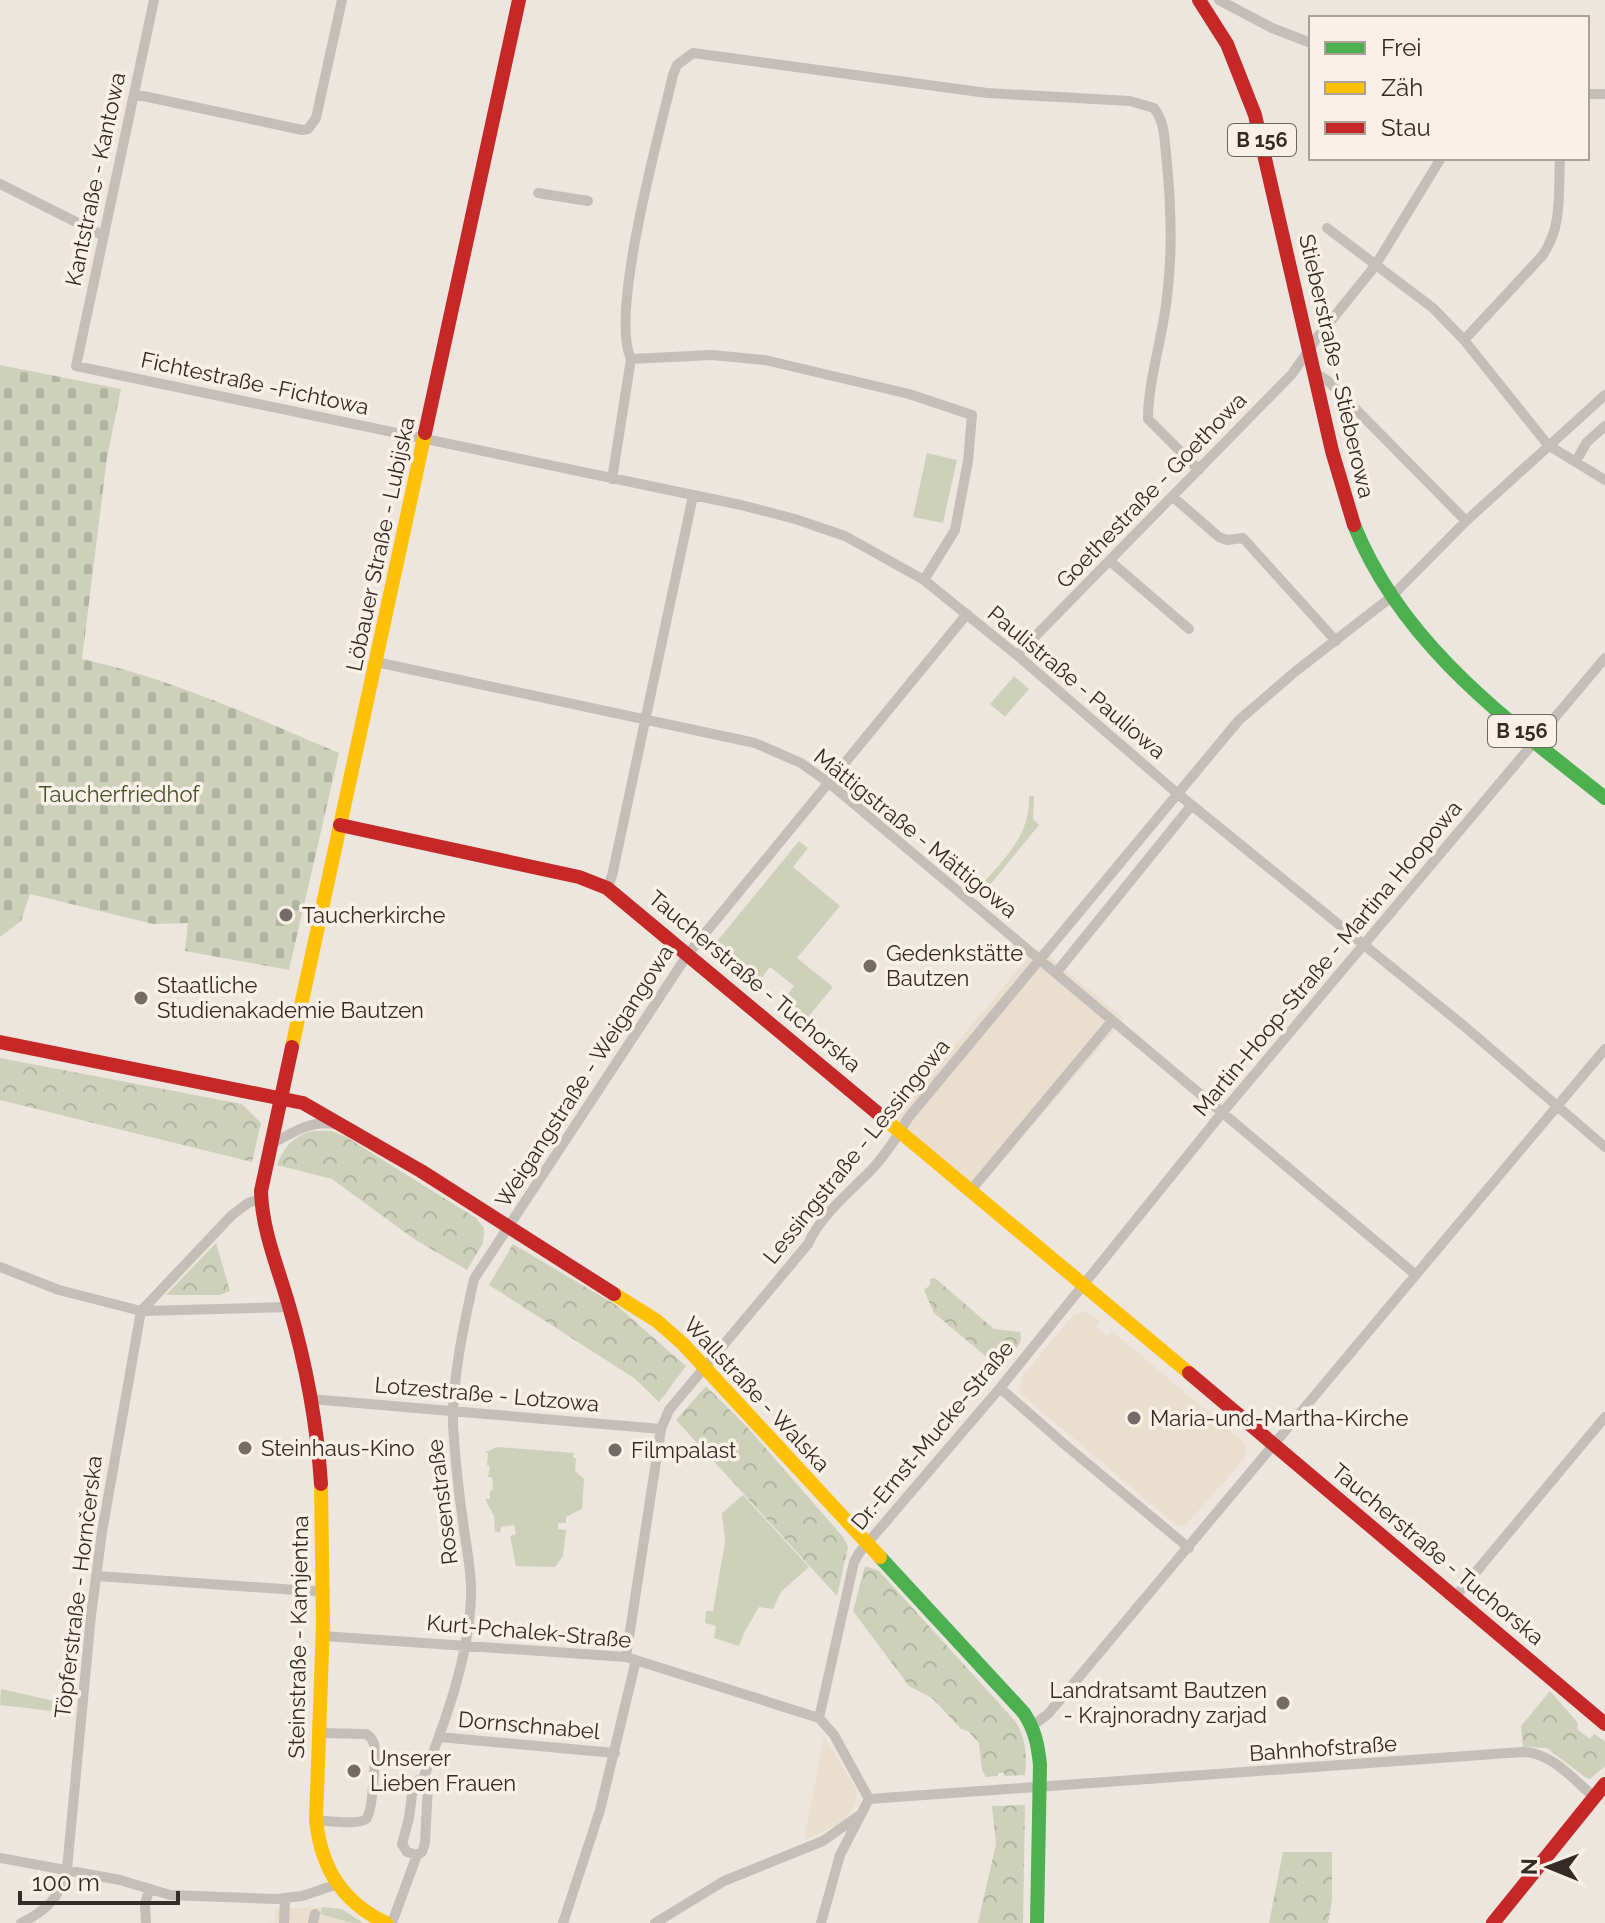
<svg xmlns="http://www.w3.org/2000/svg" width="1605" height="1923" font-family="Raleway,sans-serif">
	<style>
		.grass { fill: #cdd1ba }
		.forest { fill: url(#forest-crowns) }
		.cemetery { fill: url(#cemetery-stones) }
		.plaza { fill: #eadecf }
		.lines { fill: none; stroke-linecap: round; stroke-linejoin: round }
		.street { stroke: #c4beb9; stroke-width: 10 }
		.fast { stroke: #4caf50; stroke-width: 14 }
		.slow { stroke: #ffc107; stroke-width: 14 }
		.jam { stroke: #c62828; stroke-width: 14 }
		.poi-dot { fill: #756c67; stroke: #f9f0e7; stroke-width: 3 }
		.labels { text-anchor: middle; stroke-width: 7; stroke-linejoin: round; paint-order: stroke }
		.shield { fill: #f9f0e7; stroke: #706661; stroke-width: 2 }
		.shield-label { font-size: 20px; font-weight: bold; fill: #352b27 }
		.street-label { font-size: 22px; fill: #352b27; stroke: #f9f0e7 }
		.park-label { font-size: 22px; fill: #45522c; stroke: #f9f0e7 }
		.poi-label { font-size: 22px; fill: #352b27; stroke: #f9f0e7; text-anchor: start }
	</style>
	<defs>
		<pattern id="forest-crowns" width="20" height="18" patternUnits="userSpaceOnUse" patternTransform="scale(2)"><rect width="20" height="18" fill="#cdd1ba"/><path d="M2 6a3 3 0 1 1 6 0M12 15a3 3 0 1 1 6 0" fill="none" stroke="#b1b4a0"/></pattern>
		<pattern id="cemetery-stones" width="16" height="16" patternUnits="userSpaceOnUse" patternTransform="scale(2)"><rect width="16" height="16" fill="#cdd1ba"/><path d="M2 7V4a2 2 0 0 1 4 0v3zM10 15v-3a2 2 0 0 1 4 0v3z" fill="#b1b4a0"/></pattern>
	</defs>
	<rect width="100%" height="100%" fill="#ece6df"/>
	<path class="grass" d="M927,453L957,460L943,523L913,517Z
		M1014,676L1029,689L1005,717L990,704Z
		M1029,796H1034L1033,819L1039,825L985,891L980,887C1005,857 1030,837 1029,796Z
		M799,841L808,848L793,867L840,906L797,958L833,987L798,1029L776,1010L794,986L770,967L752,990L709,954L710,950Z
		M497,1447L574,1453L573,1458H576L575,1471L584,1479L582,1509L566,1517V1523H558V1529L566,1530L563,1556L555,1567L516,1566L510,1536L516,1534L514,1525L501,1527L500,1533L495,1531L494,1516L485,1499H490V1491L493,1490L492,1477H488L490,1466L487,1465L488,1453H484Z
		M743,1495L809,1567L781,1592L773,1609L759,1607L744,1633L739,1646L714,1638L716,1626L705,1623L706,1611H713L725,1542L722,1513Z
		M1,1689L59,1702L61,1696H70L69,1713L0,1705Z
		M322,1907L342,1909L363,1923H351L320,1914Z"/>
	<path class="forest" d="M0,1058L242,1104L261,1123L252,1162L0,1100Z
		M313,1131H332L346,1137L476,1218L484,1228L483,1243L467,1270L414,1239L332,1179L277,1165C284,1147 294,1135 313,1131Z
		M216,1243L230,1291L219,1295H166Z
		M513,1244L616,1305L686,1366L659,1402L634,1378L489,1285Z
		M935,1278L994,1329L1021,1332L1020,1343L1001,1369L934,1313L924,1290L930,1285V1279Z
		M706,1386L748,1428L843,1537L848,1547L837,1596L676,1420Z
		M865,1566L879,1571L1016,1722C1026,1740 1027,1754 1025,1775L1005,1776L1004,1773H998V1776L986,1777L982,1770L979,1743L968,1731L961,1729L932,1698L909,1686L853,1611Z
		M1550,1691L1578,1723L1577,1729L1590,1739L1594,1734L1605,1741V1766L1590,1779L1585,1777L1547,1748L1523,1747L1521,1726Z
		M1025,1805L1023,1923H978L996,1844L992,1806Z
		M1283,1852H1332V1900L1328,1923H1269Z"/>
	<path class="cemetery" d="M0,365L121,389L107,457L82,659C171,678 256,718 339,753L289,970L185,951L188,923L153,924L30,894L21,921L0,937Z"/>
	<path class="plaza" d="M1040,949L1124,1019L977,1191L894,1118L1027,959Z
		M1085,1311L1100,1321L1096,1326L1107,1336L1112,1331L1247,1445L1244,1459L1185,1526L1176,1525L1021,1394L1020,1387L1022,1377L1073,1315Z
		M824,1737L854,1785L857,1794L855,1805L850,1814L837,1825L804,1840Z
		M322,1907L320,1914L351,1923H267L275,1922V1909Z"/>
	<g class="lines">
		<path class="street" d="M154,0L76,366L741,505L795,519L845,536L924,580L1017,655L1178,794L1464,1026L1605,1147
			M1219,0L1272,28L1311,43
			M134,94L302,130L308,129L316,118L342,0
			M1587,94H1605
			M0,184L102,235
			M538,193L588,201
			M1327,228L1433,308L1464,340L1548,445L1605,480
			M1464,340L1542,256C1563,227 1558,193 1560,158
			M631,359L712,355L765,360L909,394L972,415L968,461L955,530L924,580
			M1315,373L1328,381L1466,521
			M1576,461L1587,442L1605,426
			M612,479L631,359C609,313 660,131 673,75L677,65L693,53L987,93L1130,101L1154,108C1165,123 1164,136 1166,154C1171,201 1173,250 1167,297C1163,336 1148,381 1148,419L1199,470
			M1173,497L1219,537L1227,540L1243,538L1336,641
			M1111,562L1189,629
			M1017,655L1292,374L1317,338L1375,266L1441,158
			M376,662L755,743L801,763L829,783L1416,1275
			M607,888L612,876L693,496
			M1056,973L1191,806
			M270,1145C291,1133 310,1120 335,1124
			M971,1190L1112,1021
			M0,1267L59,1290L141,1311L289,1307
			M141,1311L232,1215L248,1203L261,1199
			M1000,1388L1064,1444L1189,1548
			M310,1399L661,1429
			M97,1576L325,1592
			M1455,1597L1605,1417
			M323,1636L626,1657L819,1718L834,1735L869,1799
			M626,1657L661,1429L669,1410L808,1244C819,1219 842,1199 861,1180C880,1163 895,1141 908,1118L1239,720L1296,671L1390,598L1466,521L1605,395
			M819,1718L854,1562L859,1553L1000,1388L1222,1113L1605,658
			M1032,1726L1048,1714L1605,1049
			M439,1737L615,1753
			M423,1779C445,1722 469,1658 471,1596C472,1573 467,1551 464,1529C459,1495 455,1459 453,1425C452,1379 464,1324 474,1279L688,954L967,614
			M419,1780H425L428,1786L425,1843L422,1852L417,1855L407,1852L402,1844L409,1818L412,1795Z
			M869,1799L1522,1752C1551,1752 1573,1779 1594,1797
			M316,1820C326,1821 359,1825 366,1819C373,1812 376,1755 374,1744C372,1738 370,1737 366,1734L319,1733
			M0,1858L120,1880L170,1895L276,1899L302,1896L335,1885
			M21,1923C46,1911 61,1897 67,1869L91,1615L102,1532L141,1311
			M146,1923L145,1904L149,1890
			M284,1923L285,1898
			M313,1923L315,1914
			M392,1923L417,1855
			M563,1923L600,1810L636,1660
			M655,1923L724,1881L823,1841L861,1814
			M821,1923L840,1855L869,1799"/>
		<path class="fast" d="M1354,525C1402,645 1507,720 1605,798
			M880,1557L1024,1713C1035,1730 1038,1745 1040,1765L1037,1923"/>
		<path class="slow" d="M292,1047L425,433
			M881,1116L1189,1373
			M614,1294L657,1321L683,1344L880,1557
			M321,1484L323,1624L316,1820C321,1868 342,1902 386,1923"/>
		<path class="jam" d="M1199,0L1227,44L1255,115L1332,451L1354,525
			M425,433L519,0
			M340,825L579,877L607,888L881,1116
			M0,1042L303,1103L421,1171L614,1294
			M292,1047L261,1191C262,1231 278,1267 289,1306C306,1364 317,1423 321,1484
			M1189,1373L1605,1724
			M1493,1923L1605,1784"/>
	</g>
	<g class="poi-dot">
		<circle cx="286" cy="915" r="8"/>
		<circle cx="870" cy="966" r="8"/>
		<circle cx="141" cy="998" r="8"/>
		<circle cx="1134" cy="1418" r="8"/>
		<circle cx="245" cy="1448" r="8"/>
		<circle cx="615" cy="1450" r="8"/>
		<circle cx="1283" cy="1703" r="8"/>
		<circle cx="354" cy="1771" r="8"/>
	</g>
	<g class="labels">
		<g class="shield">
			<rect x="1228" y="124" width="68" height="32" rx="6"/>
			<rect x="1488" y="715" width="68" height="32" rx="6"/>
		</g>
		<g class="shield-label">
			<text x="1262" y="147">B 156</text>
			<text x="1522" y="738">B 156</text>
		</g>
		<g class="street-label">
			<text transform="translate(95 179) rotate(-78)" y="8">Kantstraße - Kantowa</text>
			<text transform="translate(1337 366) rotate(77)" y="8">Stieberstraße - Stieberowa</text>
			<text transform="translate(255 383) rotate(12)" y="8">Fichtestraße -Fichtowa</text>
			<text transform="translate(1151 490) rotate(-46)" y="8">Goethestraße - Goethowa</text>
			<text transform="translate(380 544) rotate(-78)" y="8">Löbauer Straße - Lubijska</text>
			<text transform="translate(1077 682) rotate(40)" y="8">Paulistraße - Pauliowa</text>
			<text transform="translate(916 833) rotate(39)" y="8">Mättigstraße - Mättigowa</text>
			<text transform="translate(1327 958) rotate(-50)" y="8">Martin-Hoop-Straße - Martina Hoopowa</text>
			<text transform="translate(755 981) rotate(40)" y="8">Taucherstraße - Tuchorska</text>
			<text transform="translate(584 1076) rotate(-57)" y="8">Weigangstraße - Weigangowa</text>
			<text transform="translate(856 1151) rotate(-51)" y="8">Lessingstraße - Lessingowa</text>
			<text transform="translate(487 1394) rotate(5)" y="8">Lotzestraße - Lotzowa</text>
			<text transform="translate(757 1394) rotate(47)" y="8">Wallstraße - Walska</text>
			<text transform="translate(932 1435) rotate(-50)" y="8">Dr.-Ernst-Mucke-Straße</text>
			<text transform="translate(442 1502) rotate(-97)" y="8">Rosenstraße</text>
			<text transform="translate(1438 1554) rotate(40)" y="8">Taucherstraße - Tuchorska</text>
			<text transform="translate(78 1587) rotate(-83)" y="8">Töpferstraße - Hornčerska</text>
			<text transform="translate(529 1631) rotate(5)" y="8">Kurt-Pchalek-Straße</text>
			<text transform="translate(298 1637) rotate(-89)" y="8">Steinstraße - Kamjentna</text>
			<text transform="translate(529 1725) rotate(5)" y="8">Dornschnabel</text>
			<text transform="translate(1323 1748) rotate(-4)" y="8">Bahnhofstraße</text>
		</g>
		<g class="park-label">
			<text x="119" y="802">Taucherfriedhof</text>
		</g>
		<g class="poi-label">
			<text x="302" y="923">Taucherkirche</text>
			<text x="886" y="961">Gedenkstätte<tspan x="886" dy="25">Bautzen</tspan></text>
			<text x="157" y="993">Staatliche<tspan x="157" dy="25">Studienakademie Bautzen</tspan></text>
			<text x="1150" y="1426">Maria-und-Martha-Kirche</text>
			<text x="261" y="1456">Steinhaus-Kino</text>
			<text x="631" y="1458">Filmpalast</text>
			<text x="1267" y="1698" text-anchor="end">Landratsamt Bautzen<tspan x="1267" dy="25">- Krajnoradny zarjad</tspan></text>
			<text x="370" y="1766">Unserer<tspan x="370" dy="25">Lieben Frauen</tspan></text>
		</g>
	</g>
	<rect x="1309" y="16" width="280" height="144" fill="#f9f0e7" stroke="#aba19a" stroke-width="2"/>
	<rect x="1325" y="42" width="40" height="12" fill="#4caf50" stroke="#aba19a" stroke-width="2"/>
	<text x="1381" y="56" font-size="24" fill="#352b27">Frei</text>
	<rect x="1325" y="82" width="40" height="12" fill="#ffc107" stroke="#aba19a" stroke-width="2"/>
	<text x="1381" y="96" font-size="24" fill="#352b27">Zäh</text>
	<rect x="1325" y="122" width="40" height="12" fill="#c62828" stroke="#aba19a" stroke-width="2"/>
	<text x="1381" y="136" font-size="24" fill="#352b27">Stau</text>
	<g transform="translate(1549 1867) rotate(271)" stroke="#f9f0e7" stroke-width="6" paint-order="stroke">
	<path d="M0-6L14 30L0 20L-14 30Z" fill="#352b27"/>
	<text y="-12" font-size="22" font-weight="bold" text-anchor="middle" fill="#352b27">N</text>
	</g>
	<path d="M20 1891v12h158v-12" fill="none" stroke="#352b27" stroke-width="4"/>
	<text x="32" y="1891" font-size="24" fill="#352b27" stroke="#f9f0e7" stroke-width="6" paint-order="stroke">100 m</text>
</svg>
